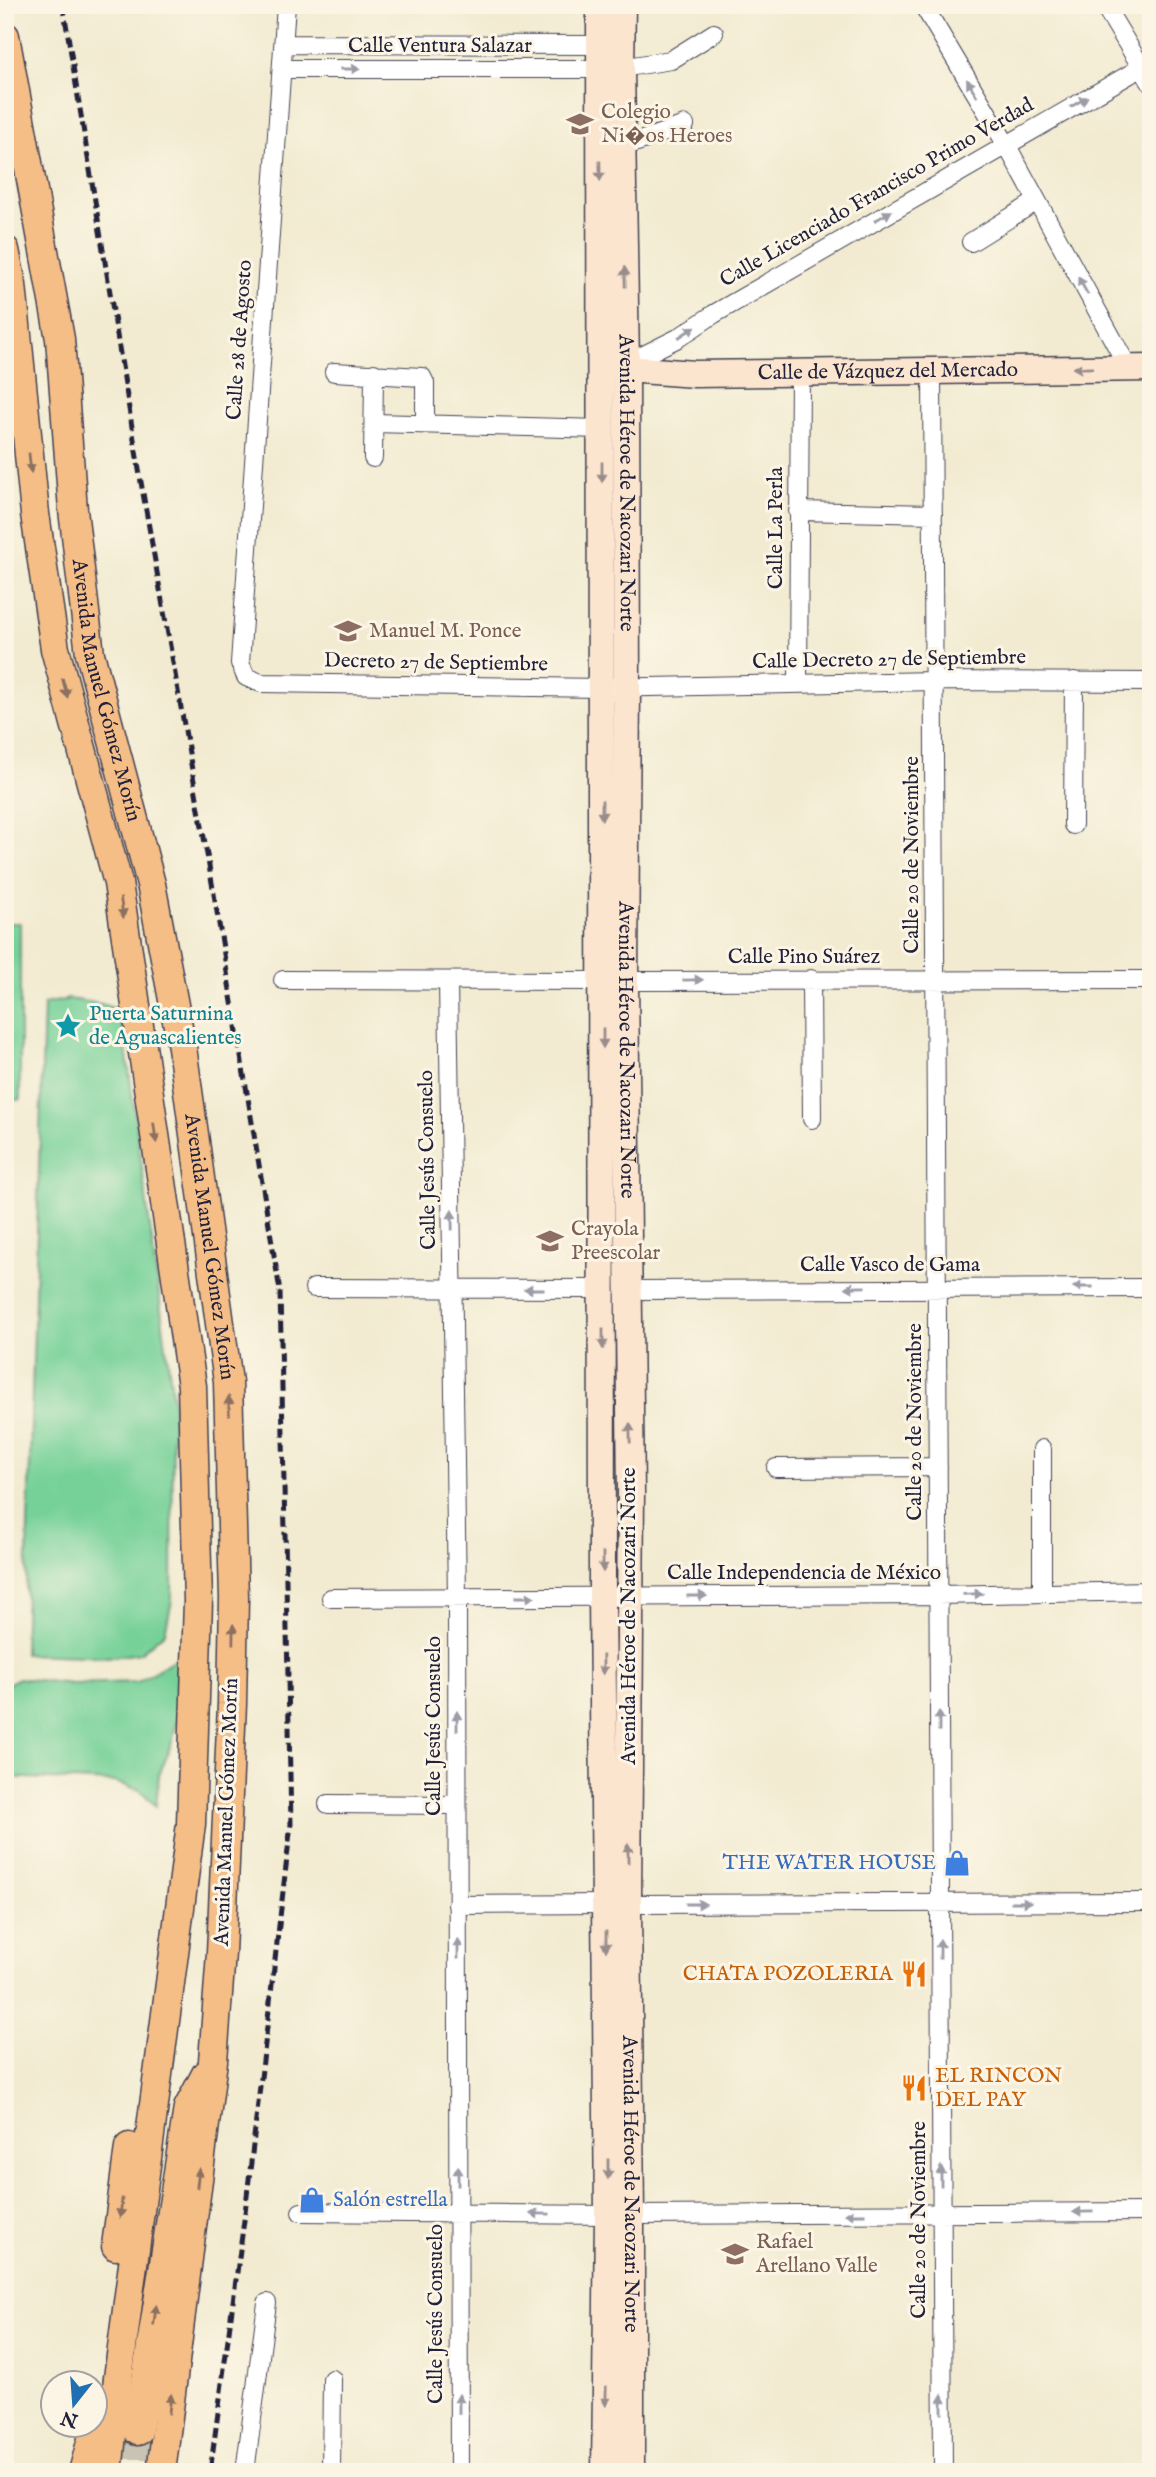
<svg xmlns="http://www.w3.org/2000/svg" width="1156" height="2477" font-family="'IM FELL English',serif">
  <style>
    .green { fill: #76d198; stroke: #4c7a6a; stroke-width: 2 }
    .lines { fill: none; stroke-linecap: round; stroke-linejoin: round }
    .primary-tunnel { stroke: #c8c3b3; stroke-width: 28; stroke-dasharray: 28 14; stroke-linecap: butt }
    .street-casing { stroke: #414052; stroke-width: 20 }
    .secondary-casing { stroke: #414052; stroke-width: 29 }
    .primary-casing { stroke: #414052; stroke-width: 31 }
    .street { stroke: #fff; stroke-width: 18 }
    .secondary { stroke: #fbe5cf; stroke-width: 26 }
    .primary { stroke: #f6be87; stroke-width: 28 }
    .rail { stroke: #22223b; stroke-width: 5; stroke-dasharray: 10 5; stroke-linecap: butt }
    .oneway { fill: #9c9ca7 }
    .oneway2 { fill: #998d8c }
    .oneway3 { fill: #8c7061 }
    .labels { text-anchor: middle; dominant-baseline: central; stroke-width: 6; stroke-linejoin: round; paint-order: stroke }
    .street-label { font-size: 21px; fill: #22223b; stroke: #fcf5e5 }
    .education-label { font-size: 21px; fill: #785e54; stroke: #fcf5e5; text-anchor: start }
    .culture-label { font-size: 21px; fill: #0d838f; stroke: #fcf5e5; text-anchor: start }
    .shop-label { font-size: 21px; fill: #366cbe; stroke: #fcf5e5; text-anchor: end }
    .food-label { font-size: 21px; fill: #c56008; stroke: #fcf5e5; text-anchor: end }
  </style>
  <rect width="100%" height="100%" fill="#fcf5e5"/>
  <filter id="ink" filterUnits="userSpaceOnUse"><feTurbulence type="fractalNoise" baseFrequency=".0143" numOctaves="2"/><feDisplacementMap in="SourceGraphic" scale="14" xChannelSelector="R" yChannelSelector="G"/><feConvolveMatrix kernelMatrix="1 2 1 2 8 2 1 2 1" color-interpolation-filters="sRGB"/></filter>
  <filter id="wash" filterUnits="userSpaceOnUse"><feTurbulence type="fractalNoise" baseFrequency=".00686" numOctaves="4" result="noise"/><feDisplacementMap in="SourceGraphic" scale="28" xChannelSelector="R" yChannelSelector="G"/><feGaussianBlur stdDeviation="1.57" result="paint"/><feColorMatrix in="noise" values="0 0 0 0 0 0 0 0 0 0 0 0 0 0 0 0 0 1.4 0 .05"/><feComposite in="paint" operator="in"/></filter>
  <g filter="url(#wash)">
    <rect width="100%" height="100%" fill="#f2ebd1"/>
    <!-- green -->
    <path class="green" d="M5,923H20V1100H5Z
      M69,999L102,1004L121,1011L173,1399L172,1601L165,1632L140,1653L113,1657L24,1654L44,1004Z
      M177,1658L178,1716L172,1742L159,1775L156,1806L140,1790L114,1782L5,1777V1686L18,1678L72,1684L137,1682Z"/>
  </g>
  <g filter="url(#ink)">
    <g class="lines">
      <!-- primary-tunnel -->
      <path class="primary-tunnel" d="M138,2431V2472"/>
      <!-- street casing -->
      <g class="street-casing">
        <path id="street" d="M286,5L240,663L246,677L261,683L601,688L934,681L1151,682
          M923,5L1006,144L1128,367
          M1104,5L1151,83
          M284,44L600,45
          M621,68L671,60L714,33
          M282,69H598
          M623,147L685,125
          M971,242L1037,201
          M626,364L678,338L714,314L1151,62
          M932,371L943,2472
          M334,372L422,377L425,383V424
          M374,423L602,429
          M373,458L374,373
          M798,511L933,514
          M798,684L800,373
          M1073,825L1074,681
          M811,979L812,1119
          M283,980L603,981
          M448,981L457,1598L459,2472
          M625,981L1151,980
          M314,1288L603,1289
          M629,1290L1151,1288
          M1042,1449V1592
          M776,1468L938,1467
          M331,1598L938,1595L1151,1591
          M328,1804L457,1805
          M628,1904L1151,1902
          M457,1905L606,1904
          M301,2212L608,2215
          M631,2215L1151,2212
          M245,2472L267,2303
          M331,2472L332,2379"/>
      </g>
      <!-- secondary casing -->
      <g class="secondary-casing">
        <g id="secondary">
          <path d="M600,5L602,1597L608,2215L605,2472"/>
          <path id="s1" d="M622,5L621,68L626,364L627,686L625,981L631,1492L628,1904L631,2215V2472"/>
          <path id="s2" d="M626,369L695,374L1151,368"/>
        </g>
      </g>
      <!-- primary casing -->
      <g class="primary-casing">
        <g id="primary">
          <path id="s3" d="M5,36L60,339L73,510L90,654L151,884L182,1047L228,1382L234,1598L232,1704L221,1953L213,2061L161,2472"/>
          <path d="M5,250L12,285L35,514L55,649L118,883L192,1386L198,1601L191,1824L118,2378L108,2472"/>
          <path d="M116,2246L129,2147"/>
          <path d="M138,2431L188,2108L206,2074"/>
          <path d="M83,2472L95,2428L98,2401"/>
        </g>
      </g>
      <!-- street -->
      <use href="#street" class="street"/>
      <!-- secondary -->
      <use href="#secondary" class="secondary"/>
      <!-- primary -->
      <use href="#primary" class="primary"/>
      <!-- rail -->
      <path class="rail" d="M63,5L141,482L214,894L280,1291L291,1824L245,2213L210,2472"/>
    </g>
    <!-- one-way arrows -->
    <defs><path id="oneway-solid" d="M-6-.8H1V-3.2L6.5 0L1 3.2V.8H-6Z" transform="scale(1.75)"/></defs>
    <g class="oneway">
      <use href="#oneway-solid" transform="translate(350 69)"/>
      <use href="#oneway-solid" transform="translate(972 88) rotate(-121)"/>
      <use href="#oneway-solid" transform="translate(1079 102) rotate(-30)"/>
      <use href="#oneway-solid" transform="translate(883 216) rotate(-30)"/>
      <use href="#oneway-solid" transform="translate(1083 286) rotate(-119)"/>
      <use href="#oneway-solid" transform="translate(687 332) rotate(-33)"/>
      <use href="#oneway-solid" transform="translate(693 980) rotate(-1)"/>
      <use href="#oneway-solid" transform="translate(452 1220) rotate(-91)"/>
      <use href="#oneway-solid" transform="translate(855 1287) rotate(179)"/>
      <use href="#oneway-solid" transform="translate(1083 1287) rotate(-180)"/>
      <use href="#oneway-solid" transform="translate(534 1289) rotate(-180)"/>
      <use href="#oneway-solid" transform="translate(973 1594) rotate(-2)"/>
      <use href="#oneway-solid" transform="translate(697 1596)"/>
      <use href="#oneway-solid" transform="translate(525 1597)"/>
      <use href="#oneway-solid" transform="translate(457 1721) rotate(-90)"/>
      <use href="#oneway-solid" transform="translate(939 1721) rotate(-90)"/>
      <use href="#oneway-solid" transform="translate(1021 1902)"/>
      <use href="#oneway-solid" transform="translate(696 1904)"/>
      <use href="#oneway-solid" transform="translate(458 1949) rotate(-90)"/>
      <use href="#oneway-solid" transform="translate(940 1949) rotate(-90)"/>
      <use href="#oneway-solid" transform="translate(458 2176) rotate(-90)"/>
      <use href="#oneway-solid" transform="translate(941 2176) rotate(-90)"/>
      <use href="#oneway-solid" transform="translate(1083 2212) rotate(179)"/>
      <use href="#oneway-solid" transform="translate(540 2214) rotate(-179)"/>
      <use href="#oneway-solid" transform="translate(855 2214) rotate(180)"/>
      <use href="#oneway-solid" transform="translate(459 2404) rotate(-90)"/>
      <use href="#oneway-solid" transform="translate(942 2404) rotate(-90)"/>
    </g>
    <g class="oneway2">
      <use href="#oneway-solid" transform="translate(600 171) rotate(89)"/>
      <use href="#oneway-solid" transform="translate(625 277) rotate(-91)"/>
      <use href="#oneway-solid" transform="translate(1083 368) rotate(179)"/>
      <use href="#oneway-solid" transform="translate(602 472) rotate(90)"/>
      <use href="#oneway-solid" transform="translate(602 810) rotate(90)"/>
      <use href="#oneway-solid" transform="translate(603 1038) rotate(90)"/>
      <use href="#oneway-solid" transform="translate(603 1339) rotate(90)"/>
      <use href="#oneway-solid" transform="translate(630 1433) rotate(-91)"/>
      <use href="#oneway-solid" transform="translate(603 1562) rotate(90)"/>
      <use href="#oneway-solid" transform="translate(603 1665) rotate(89)"/>
      <use href="#oneway-solid" transform="translate(628 1853) rotate(-90)"/>
      <use href="#oneway-solid" transform="translate(606 1941) rotate(90)"/>
      <use href="#oneway-solid" transform="translate(608 2169) rotate(90)"/>
      <use href="#oneway-solid" transform="translate(606 2396) rotate(91)"/>
    </g>
    <g class="oneway3">
      <use href="#oneway-solid" transform="translate(30 463) rotate(84)"/>
      <use href="#oneway-solid" transform="translate(65 688) rotate(75)"/>
      <use href="#oneway-solid" transform="translate(122 908) rotate(81)"/>
      <use href="#oneway-solid" transform="translate(155 1133) rotate(82)"/>
      <use href="#oneway-solid" transform="translate(229 1406) rotate(-92)"/>
      <use href="#oneway-solid" transform="translate(233 1634) rotate(-89)"/>
      <use href="#oneway-solid" transform="translate(198 2178) rotate(-83)"/>
      <use href="#oneway-solid" transform="translate(121 2208) rotate(97)"/>
      <use href="#oneway-solid" transform="translate(155 2315) rotate(-82)"/>
      <use href="#oneway-solid" transform="translate(170 2404) rotate(-83)"/>
    </g>
  </g>
  <!-- icons -->
  <defs>
    <g id="school-bare" transform="scale(2.1)"><path d="M0-5L7-2L0 1L-7-2ZM-4 1L0 2.5L4 1V4Q0 6-4 4Z" fill="#8d6e63" stroke="#fcf5e5" stroke-width="2.5" paint-order="stroke"/></g>
    <g id="sight-bare" transform="scale(2.1)"><path d="M0-6L1.8-2.2L6-1.7L2.9 1.2L3.7 5.4L0 3.3L-3.7 5.4L-2.9 1.2L-6-1.7L-1.8-2.2Z" fill="#0f9aa8" stroke="#fcf5e5" stroke-width="2.5" paint-order="stroke"/></g>
    <g id="shop-bare" transform="scale(2.1)"><path d="M-5-2.5h2.3a2.7 3.5 0 0 1 5.4 0H5L5.5 6h-11ZM-1.5-2.5h3a1.5 2.3 0 0 0-3 0Z" fill="#3f7fe0" stroke="#fcf5e5" stroke-width="2.5" paint-order="stroke"/></g>
    <g id="restaurant-bare" transform="scale(2.1)"><path d="M-5-6h1v4h1v-4h1v4h1v-4h1v5L-1.5 .5V6h-2V.5L-5-1ZM5-6V6H3V1.5H1.5Q1.5-4 5-6Z" fill="#e8710a" stroke="#fcf5e5" stroke-width="2.5" paint-order="stroke"/></g>
  </defs>
  <g fill-rule="evenodd">
    <use href="#school-bare" x="580" y="124"/>
    <use href="#school-bare" x="348" y="631"/>
    <use href="#sight-bare" x="68" y="1026"/>
    <use href="#school-bare" x="550" y="1241"/>
    <use href="#shop-bare" x="957" y="1863"/>
    <use href="#restaurant-bare" x="914" y="1974"/>
    <use href="#restaurant-bare" x="914" y="2088"/>
    <use href="#shop-bare" x="312" y="2200"/>
    <use href="#school-bare" x="735" y="2254"/>
  </g>
  <g class="labels">
    <!-- street labels -->
    <g class="street-label">
      <text x="440" y="46">Calle Ventura Salazar</text>
      <text transform="translate(877 193) rotate(-30)">Calle Licenciado Francisco Primo Verdad</text>
      <text transform="translate(240 340) rotate(-86)">Calle 28 de Agosto</text>
      <text stroke="none"><textPath href="#s2" startOffset="262">Calle de Vázquez del Mercado</textPath></text>
      <text stroke="none"><textPath href="#s1" startOffset="478">Avenida Héroe de Nacozari Norte</textPath></text>
      <text transform="translate(776 528) rotate(-90)">Calle La Perla</text>
      <text transform="translate(889 660) rotate(-1)">Calle Decreto 27 de Septiembre</text>
      <text transform="translate(436 663) rotate(1)">Decreto 27 de Septiembre</text>
      <text stroke="none"><textPath href="#s3" startOffset="663">Avenida Manuel Gómez Morín</textPath></text>
      <text transform="translate(912 855) rotate(-90)">Calle 20 de Noviembre</text>
      <text x="804" y="957">Calle Pino Suárez</text>
      <text stroke="none"><textPath href="#s1" startOffset="1045">Avenida Héroe de Nacozari Norte</textPath></text>
      <text transform="translate(428 1160) rotate(-91)">Calle Jesús Consuelo</text>
      <text stroke="none"><textPath href="#s3" startOffset="1230">Avenida Manuel Gómez Morín</textPath></text>
      <text x="890" y="1265">Calle Vasco de Gama</text>
      <text transform="translate(915 1422) rotate(-90)">Calle 20 de Noviembre</text>
      <text x="804" y="1573">Calle Independencia de México</text>
      <text transform="translate(629 1616) rotate(-90)">Avenida Héroe de Nacozari Norte</text>
      <text transform="translate(434 1726) rotate(-90)">Calle Jesús Consuelo</text>
      <text transform="translate(227 1812) rotate(-88)">Avenida Manuel Gómez Morín</text>
      <text stroke="none"><textPath href="#s1" startOffset="2179">Avenida Héroe de Nacozari Norte</textPath></text>
      <text transform="translate(919 2220) rotate(-90)">Calle 20 de Noviembre</text>
      <text transform="translate(436 2314) rotate(-90)">Calle Jesús Consuelo</text>
    </g>
    <!-- education labels -->
    <g class="education-label">
      <text x="601" y="112">Colegio<tspan x="601" dy="24">Ni�os Heroes</tspan></text>
      <text x="369" y="631">Manuel M. Ponce</text>
      <text x="571" y="1229">Crayola<tspan x="571" dy="24">Preescolar</tspan></text>
      <text x="756" y="2242">Rafael<tspan x="756" dy="24">Arellano Valle</tspan></text>
    </g>
    <!-- culture labels -->
    <g class="culture-label">
      <text x="89" y="1014">Puerta Saturnina<tspan x="89" dy="24">de Aguascalientes</tspan></text>
    </g>
    <!-- shop labels -->
    <g class="shop-label">
      <text x="936" y="1863">THE WATER HOUSE</text>
      <text x="333" y="2200" text-anchor="start">Salón estrella</text>
    </g>
    <!-- food labels -->
    <g class="food-label">
      <text x="893" y="1974">CHATA POZOLERIA</text>
      <text x="935" y="2076" text-anchor="start">EL RINCON<tspan x="935" dy="24">DEL PAY</tspan></text>
    </g>
  </g>
  <!-- margin -->
  <rect width="1156" height="2477" fill="none" stroke="#fcf5e5" stroke-width="28"/>
  <!-- north arrow -->
  <g transform="translate(74 2404) rotate(197)"><circle r="33" fill="#fcf5e5" stroke="#a5a1a1" stroke-width="2"/>
  <path d="M0-5L12 26L0 18L-12 26Z" fill="#1f6fb2"/>
  <text y="-10" font-size="19" font-weight="bold" text-anchor="middle" fill="#22223b">N</text>
  </g>
</svg>
